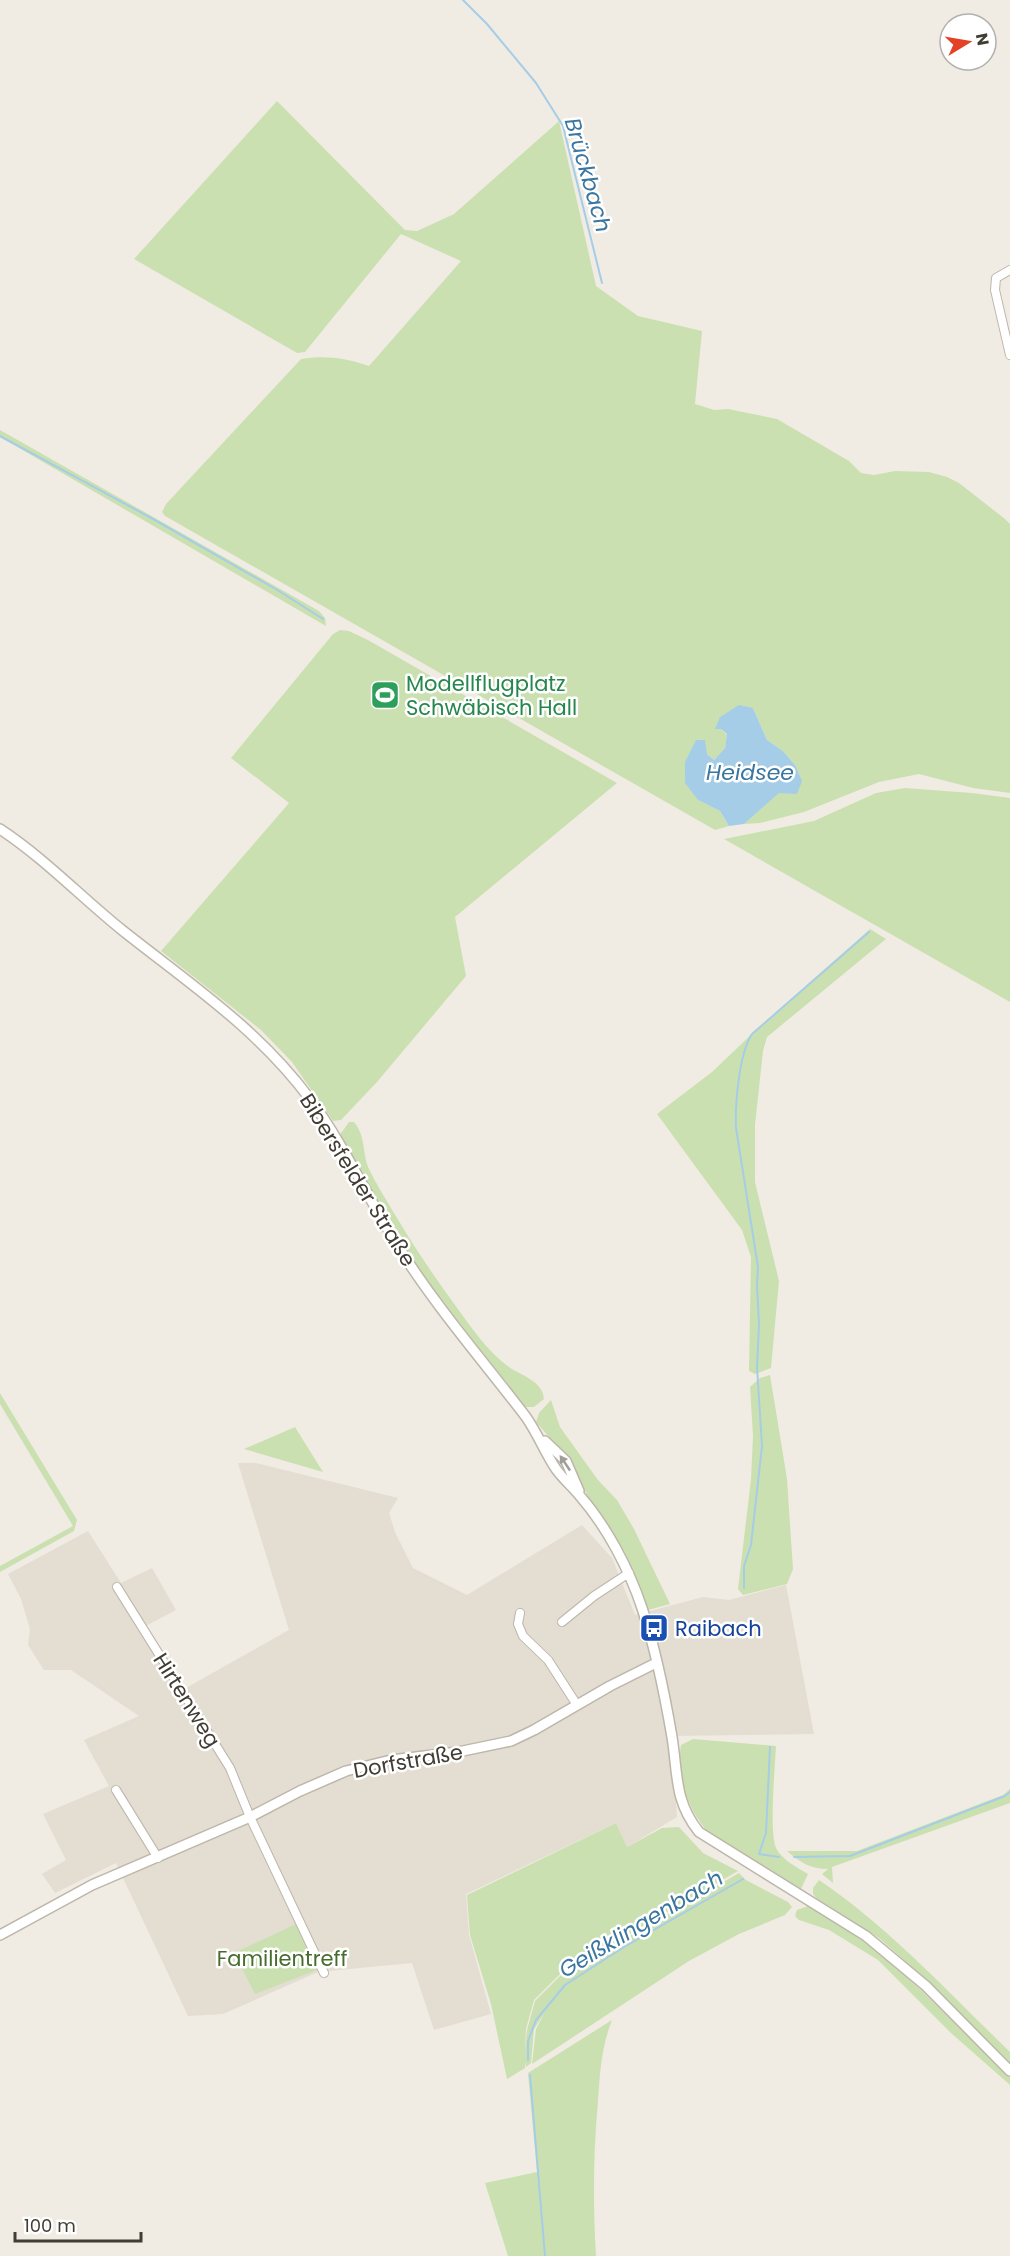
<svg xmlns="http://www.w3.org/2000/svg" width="1010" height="2256" font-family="Poppins,sans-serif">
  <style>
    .residential { fill: #e3ddd2 }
    .green { fill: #cbe0b0 }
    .water { fill: #a5cde7 }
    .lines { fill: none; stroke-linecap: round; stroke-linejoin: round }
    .stream { stroke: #a5cde7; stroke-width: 2 }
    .minor-casing { stroke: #bdb6aa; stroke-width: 10 }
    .tertiary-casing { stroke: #bdb6aa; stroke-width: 12 }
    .minor { stroke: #fff; stroke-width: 8 }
    .tertiary { stroke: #fff; stroke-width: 9 }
    .oneway { fill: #a09e9a }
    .labels { text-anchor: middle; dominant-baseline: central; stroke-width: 5; stroke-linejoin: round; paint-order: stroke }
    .leisure-label { font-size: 21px; fill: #27864d; stroke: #fff; text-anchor: start }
    .street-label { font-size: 21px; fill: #413c34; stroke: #fff }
    .transit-label { font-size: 21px; fill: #164399; stroke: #fff; text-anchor: start }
    .park-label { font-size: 21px; fill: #466c2e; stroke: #fff }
    .water-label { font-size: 22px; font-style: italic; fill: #3a76a0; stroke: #fff }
  </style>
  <rect width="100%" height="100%" fill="#f0ece3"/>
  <!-- residential -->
  <path class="residential" d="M238,1463H256L398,1498L389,1513L395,1532L413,1568L467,1595L582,1525L612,1558L635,1615L703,1597L729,1600L786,1585L814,1734L672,1736L677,1817L627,1847L616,1823L466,1894L469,1935L491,2014L434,2030L412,1963L318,1972L223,2014L188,2016L116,1863L55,1893L42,1874L66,1860L43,1814L109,1786L84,1740L139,1716L71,1670H44L28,1645L30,1629L21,1599L8,1574L88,1531L121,1583L152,1568L176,1610L140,1629L186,1688L289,1630Z"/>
  <!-- green -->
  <path class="green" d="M277,101L405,230L417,231L454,214L559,121L596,286L638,316L702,331L695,404L714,410L728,409L777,419L849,461L861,473L874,475L895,471L929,472L947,477L959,483L1005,519L1010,524V793L973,788L919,774L879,782L804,812L760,823L744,824L779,792L795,765L783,751L767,740L753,708L715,729H721L727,735L725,748L714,760L707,754L698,800L720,811L729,826L715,830L165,516L162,512L166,504L301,359C325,355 346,358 369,366L461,261L401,234L305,352L297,353L134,259Z
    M0,430L319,611L325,618L326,626L0,437Z
    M340,630L349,631L368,640L617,783L455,917L466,976L377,1082L341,1120L333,1121L292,1062L261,1030L161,951L289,803L231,758L333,634Z
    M905,788L972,793L1010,798V1002L724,839L814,821L876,793Z
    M870,929L886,939L767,1037L763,1051L755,1125V1182L779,1281L771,1368L755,1374L749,1371L751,1257L742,1230L657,1114L712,1072L756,1030Z
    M349,1122H354C366,1136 362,1153 369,1169C376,1184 386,1199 394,1213C413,1245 433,1275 455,1305C471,1327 487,1351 509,1367C522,1376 543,1381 544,1399L534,1407H525L429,1285L339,1136Z
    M770,1375L787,1479L793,1569L787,1584L743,1595L738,1589L751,1479L753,1436L750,1387L760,1378Z
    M0,1393L77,1520L74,1531L0,1572V1566L73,1526L0,1404Z
    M551,1400L560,1427L598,1480L617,1500L634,1529L670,1604L648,1610L631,1568L596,1513L570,1461L536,1422L539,1413Z
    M295,1427L323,1472L244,1449Z
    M693,1739L776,1746C775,1768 769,1831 776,1848C781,1859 798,1868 808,1874L801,1889L707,1832L694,1813L685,1794L679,1758L681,1745Z
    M1010,1789V1803L832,1867L833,1883L822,1874L828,1869C810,1869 800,1862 787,1851H857L1003,1795Z
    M616,1823L627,1847L662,1828L679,1827L703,1853L738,1871L560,1974L534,2000L526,2029L525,2053L527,2030L535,2001L560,1976L739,1873L746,1880L788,1902L792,1907L785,1915L739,1934L689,1961L532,2064L536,2029L544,2014L534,2029L531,2063L526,2067L525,2062V2068L507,2079L491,2004L470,1935L467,1895Z
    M819,1880C890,1928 949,1993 1010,2052V2063L903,1959L879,1938L817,1899L813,1894V1888Z
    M808,1906C820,1911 832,1920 843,1927C907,1968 954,2026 1010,2075V2085L951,2033L878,1960L829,1930L799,1920L795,1916L797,1910Z
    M296,1924L317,1970L255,1994L234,1953Z
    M612,2020C601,2049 600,2072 598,2102C593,2154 593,2205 596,2256H508L485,2183L537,2172L528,2073Z"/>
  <!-- water -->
  <path class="water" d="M739,705L753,708L767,740L783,751L795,765L802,781L797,794L779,793L744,824L729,826L720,811L698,800L685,783V762L696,740H705L707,754L714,760L725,748L727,734L721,729H715L720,717Z"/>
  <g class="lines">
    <!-- stream -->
    <path class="stream" d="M463,0L487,24L536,83L563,126L602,283
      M0,436L153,519L279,591L323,619
      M744,1588V1566L751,1545L762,1446L757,1367L759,1324L757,1285L758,1267L736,1128C735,1105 739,1053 752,1034L869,932
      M770,1747L766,1833L759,1854L779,1857
      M794,1857L850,1856L1005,1796L1010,1792
      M528,2060V2041L536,2020L565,1985L624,1947L743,1879
      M530,2075L545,2256"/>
    <!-- minor casing -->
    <g class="minor-casing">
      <path id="minor" d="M1010,270L996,278L995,290L1010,355
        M117,1587L230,1768L250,1817L324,1973
        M520,1613L518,1624L523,1636L548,1660L577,1705
        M562,1622L594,1596L629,1573
        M116,1790L158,1858"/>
    </g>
    <!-- tertiary casing -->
    <g class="tertiary-casing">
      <path id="tertiary" d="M0,829C44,858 81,897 122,930C190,984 257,1028 310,1099C345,1146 369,1201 401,1251C438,1309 484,1362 526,1417C538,1434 545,1453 556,1469C563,1479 573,1487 580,1496C607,1527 629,1569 642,1608C655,1647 665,1696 672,1737C678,1774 674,1801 699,1832L866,1936L926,1986L1010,2071
        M545,1441L566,1461L579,1491
        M0,1935L92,1885L250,1817L300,1791L346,1771L391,1760L458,1752L511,1741L534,1730L610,1686L656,1663"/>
    </g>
    <!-- minor -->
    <use href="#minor" class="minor"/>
    <!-- tertiary -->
    <use href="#tertiary" class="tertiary"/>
  </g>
  <!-- one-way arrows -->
  <defs><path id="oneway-solid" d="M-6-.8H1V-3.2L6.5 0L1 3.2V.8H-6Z" transform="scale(1.5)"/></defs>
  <use class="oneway" href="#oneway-solid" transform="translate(565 1463) rotate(-124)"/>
  <!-- icons -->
  <defs>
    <g id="stadium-square" transform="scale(1.5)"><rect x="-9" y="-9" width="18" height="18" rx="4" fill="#2e9e5b" stroke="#fff"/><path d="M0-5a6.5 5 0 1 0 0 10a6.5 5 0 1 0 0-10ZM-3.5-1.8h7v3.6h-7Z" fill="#fff"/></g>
    <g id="bus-square" transform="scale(1.5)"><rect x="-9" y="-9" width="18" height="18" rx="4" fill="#1a4fb4" stroke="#fff"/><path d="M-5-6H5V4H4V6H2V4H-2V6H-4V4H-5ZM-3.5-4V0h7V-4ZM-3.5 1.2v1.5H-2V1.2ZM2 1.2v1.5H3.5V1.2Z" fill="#fff"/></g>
  </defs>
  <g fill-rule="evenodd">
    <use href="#stadium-square" x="385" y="695"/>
    <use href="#bus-square" x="654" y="1628"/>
  </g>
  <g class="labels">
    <!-- leisure labels -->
    <g class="leisure-label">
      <text x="406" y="683">Modellflugplatz<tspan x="406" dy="24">Schwäbisch Hall</tspan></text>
    </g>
    <!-- street labels -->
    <g class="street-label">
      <text transform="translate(358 1180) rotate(58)">Bibersfelder Straße</text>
      <text transform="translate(187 1700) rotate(58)">Hirtenweg</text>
      <text transform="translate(408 1761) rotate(-10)">Dorfstraße</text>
    </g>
    <!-- transit labels -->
    <g class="transit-label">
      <text x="675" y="1628">Raibach</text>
    </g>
    <!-- park labels -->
    <g class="park-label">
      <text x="282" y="1958">Familientreff</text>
    </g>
    <!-- water labels -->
    <g class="water-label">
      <text transform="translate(588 175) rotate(74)">Brückbach</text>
      <text x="750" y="772">Heidsee</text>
      <text transform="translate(641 1924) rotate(-31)">Geißklingenbach</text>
    </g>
  </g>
  <!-- north arrow -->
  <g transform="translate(968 42) rotate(79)"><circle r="28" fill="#ffffff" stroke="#b3b1ae" stroke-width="1.5"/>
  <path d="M0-4.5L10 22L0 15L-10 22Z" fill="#e34227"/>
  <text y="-9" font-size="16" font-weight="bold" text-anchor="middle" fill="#413c34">N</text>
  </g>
  <!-- scale -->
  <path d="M15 2232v9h126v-9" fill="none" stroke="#413c34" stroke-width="3"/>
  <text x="24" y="2232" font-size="18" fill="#413c34" stroke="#ffffff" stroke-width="4.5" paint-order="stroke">100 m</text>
</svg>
